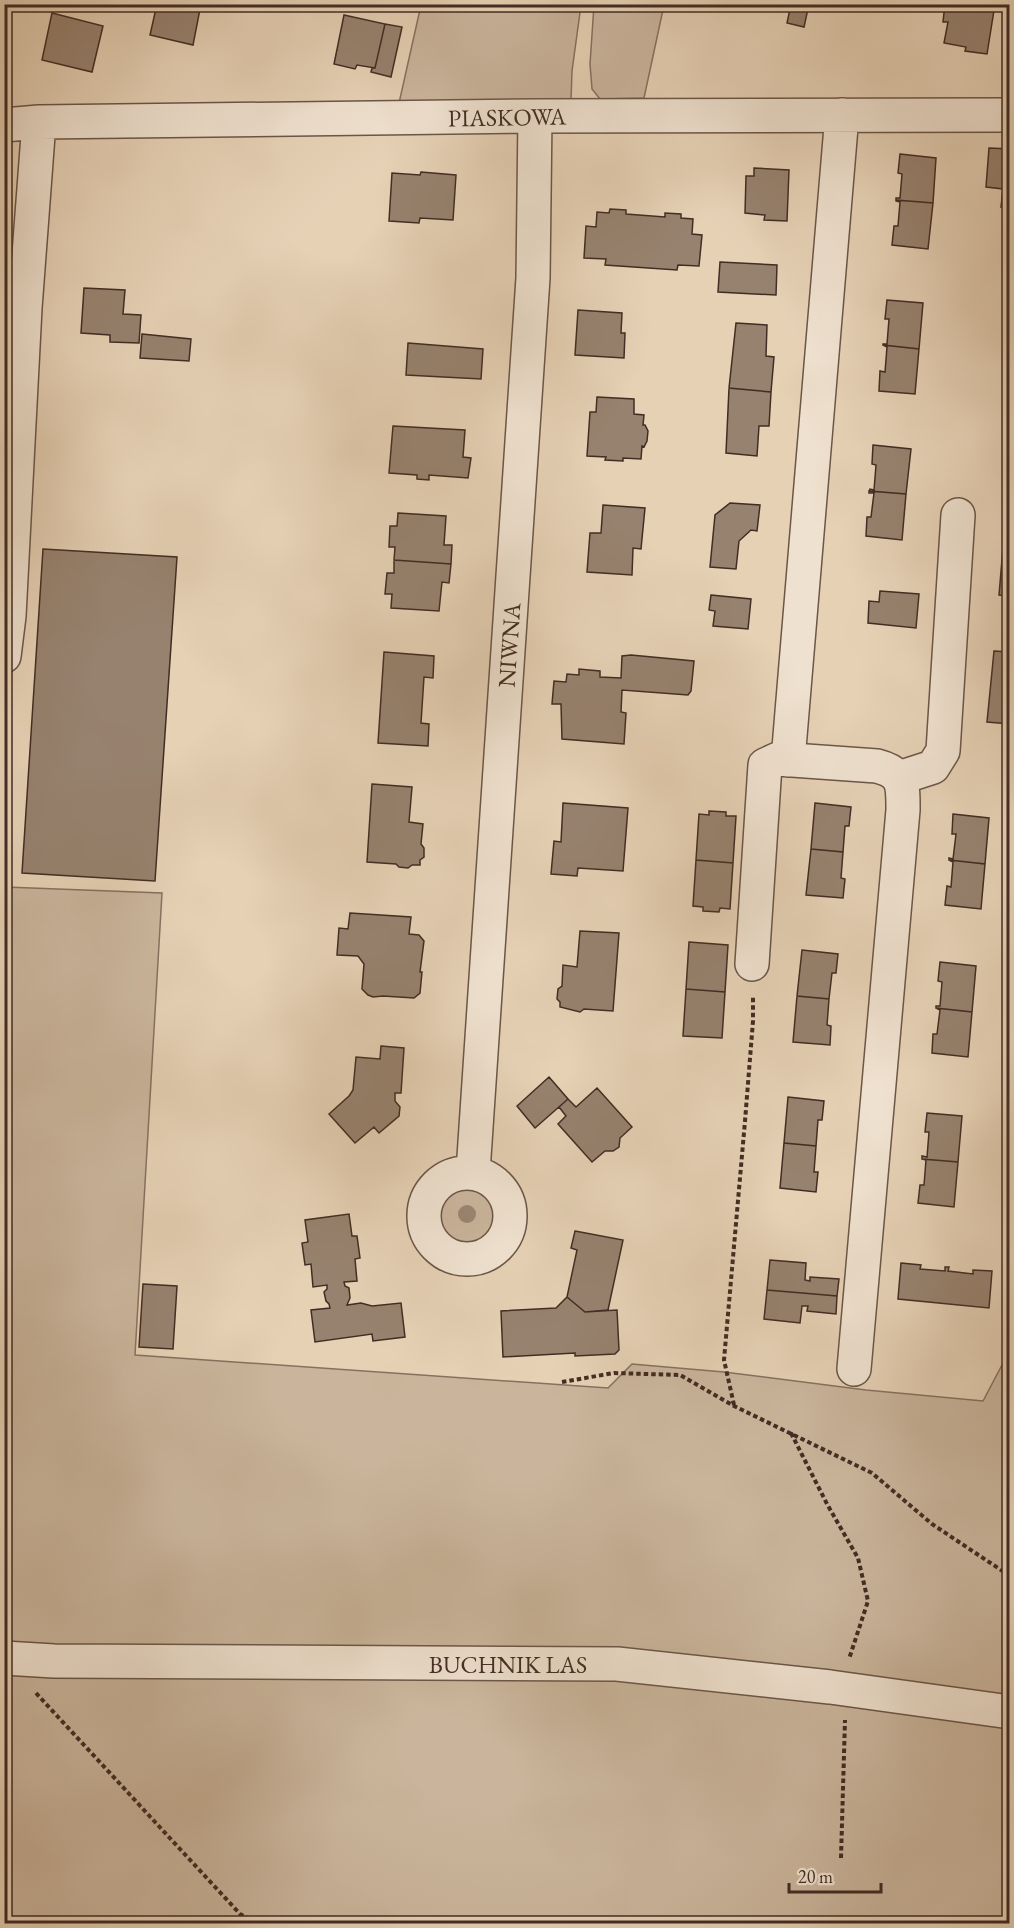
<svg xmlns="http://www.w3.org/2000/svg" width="1014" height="1928" font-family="'EB Garamond',serif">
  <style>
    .green { fill: #cab59c; stroke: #867160; stroke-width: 1.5 }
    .building { fill: #97826f; stroke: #422d24; stroke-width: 1.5 }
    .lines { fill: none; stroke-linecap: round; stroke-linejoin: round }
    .minor-casing { stroke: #6b5648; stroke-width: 36 }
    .path { stroke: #422d24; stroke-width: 4; stroke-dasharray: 4.5 3; stroke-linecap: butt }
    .minor { stroke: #efe1cf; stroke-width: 33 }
    .tree { fill: #9b8672 }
    .labels { text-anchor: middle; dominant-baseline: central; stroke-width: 4.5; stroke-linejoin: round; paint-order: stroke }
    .street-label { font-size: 24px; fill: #422d24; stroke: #efe1cf }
  </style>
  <rect width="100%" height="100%" fill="#e6d1b5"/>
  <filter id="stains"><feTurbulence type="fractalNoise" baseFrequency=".00333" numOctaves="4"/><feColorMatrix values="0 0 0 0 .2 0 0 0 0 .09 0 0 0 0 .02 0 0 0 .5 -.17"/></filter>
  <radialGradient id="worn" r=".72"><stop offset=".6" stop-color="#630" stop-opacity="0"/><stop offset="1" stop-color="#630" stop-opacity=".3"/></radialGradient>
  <!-- green -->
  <path class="green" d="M421,5H581L572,71L571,100L399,103Z
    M594,5H664L644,98L600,99L592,89L590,64Z
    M5,887L162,893L135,1355L608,1388L632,1364L724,1372L866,1390L983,1401L1003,1363L1009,1298V1923L5,1924Z
    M439 1217a28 28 0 1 1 56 0a28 28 0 1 1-56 0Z"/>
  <!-- building -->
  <path class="building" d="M157,4H201L193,45L150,35Z
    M775,4H809L804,27L787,23L790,9Z
    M945,4H995L987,54L965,51L966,47L944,43L948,22H943Z
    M52,13L103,26L92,72L42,60Z
    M344,15L385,24L375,68L357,65L355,69L334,64Z
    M385,24L402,27L391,77L371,72L372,68H375Z
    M989,148L1010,149V208L1001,207L1003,189L986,187Z
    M900,154L936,158L933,203L896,200V198H900L902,174L898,173Z
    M754,168L789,170L787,221L764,220L765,215L745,213L746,176H754Z
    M421,172L456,175L453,220L420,218L419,223L389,221L392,173L420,175Z
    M896,200L933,203L928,249L892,245L894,226H898L900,202L896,201Z
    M610,209L626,210V214L665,217V213L681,214V218L693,219L692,234L702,235L699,266L678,265L677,270L605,265L606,259L584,258L586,226L596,227L597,212L609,213Z
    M720,262L777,265L776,295L718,292Z
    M84,288L125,290L123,314L141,315L139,343L110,342V335L81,333Z
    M887,300L923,303L919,349L883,345V344H887L889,319H885Z
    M578,310L622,313L621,333H625L624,358L575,355Z
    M736,323L767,325L766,356L774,357L771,392L729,388Z
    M142,334L191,339L189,361L140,358Z
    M408,343L483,349L481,379L406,375Z
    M883,345L919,349L915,394L879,391L880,371L885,372L887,347Z
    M729,388L771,392L769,426H759L757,456L726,453Z
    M597,397L634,399V414L644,415L643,425H645L648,431L647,441L644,447L642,446L641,459L623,458V461L605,460L606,457L587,456L590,412H596Z
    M393,426L465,430L463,457L471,458L468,478L429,475V480L417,479V475L389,473Z
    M873,445L911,449L906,494L869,491L870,489L874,490L876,465L872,464Z
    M869,491L906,494L902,540L866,536L867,517H871L874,493H869Z
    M730,503L760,505L757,531L751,530L739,541L736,569L710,567L715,515Z
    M603,505L645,508L641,549L633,548L632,575L587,572L590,533H601Z
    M398,513L446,516L444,545H452L451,564L394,560L395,547H389L390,526H397Z
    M1005,524H1010V596L999,595Z
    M43,549L177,557L155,881L22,873Z
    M394,560L451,564L449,583L442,582L439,611L391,608L392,594H385L387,573H394Z
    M880,591L919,594L916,628L868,623L869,601L879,602Z
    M711,595L751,599L748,629L713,626L715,611L709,610Z
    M994,651L1010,652V724L987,722Z
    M384,652L434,656L433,678L424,677L421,723L429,724L428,746L378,743Z
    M631,655L694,661L691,691L688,695L622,690L621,712L626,713L624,744L562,739L561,704H552L554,681L566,682L567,674L579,675V669L600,671V677L621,678L622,656Z
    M372,784L412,787L409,822L423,824L421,844L424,848V857L420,860V865H412L408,868L399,867L396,864L367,862Z
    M563,803L628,808L623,871L578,868L577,876L551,874L554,841L561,842Z
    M815,803L851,807L849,826H845L843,852L811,849Z
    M709,811L726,812V816H736L733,863L696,860L699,814L709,815Z
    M953,814L989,818L985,864L949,860V858L953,859L956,834H952Z
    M811,849L843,852L841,878L845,879L843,898L806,895Z
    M696,860L733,863L730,909L720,908L719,912L703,911V907L693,906Z
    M949,860L985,864L981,909L945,905L947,886L951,887L953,862Z
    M350,913L411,917L409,934L419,935L424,941L420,972H422L420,993L414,998L383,996L373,997L368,995L362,989L364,964L358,956L337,955L339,928L348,929Z
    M580,931L619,933L613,1011L584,1009L580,1012L560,1007V1002L557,999L558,989L562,986L563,965L577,967Z
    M689,942L728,945L725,992L686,989Z
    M802,950L838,954L836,973H832L829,999L797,996Z
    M940,962L976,966L972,1012L936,1008V1006H940L942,982L938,981Z
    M686,989L725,992L722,1038L683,1036Z
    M797,996L829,999L827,1025L831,1026L830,1045L793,1042Z
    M936,1008L972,1012L968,1057L932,1053L933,1034H937L940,1010Z
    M381,1046L404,1048L401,1093H395V1101L400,1107L399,1116L379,1133L374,1127L355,1143L329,1114L349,1096L353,1090L356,1057L380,1059Z
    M549,1077L568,1099L535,1128L517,1106Z
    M597,1088L632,1127L620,1138L619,1147L613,1151H605L592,1162L558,1124L566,1116L559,1107L568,1099L576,1107Z
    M788,1097L824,1101L822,1120H818L816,1146L784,1143Z
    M927,1113L962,1116L958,1162L922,1159V1156L927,1157L929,1132H925Z
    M784,1143L816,1146L814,1172H818L816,1192L780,1188Z
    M922,1159L958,1162L954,1207L918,1203L920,1185H924L926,1160Z
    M349,1214L352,1236H357L360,1258L355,1259L357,1281L344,1282L345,1286L349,1288L350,1298L347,1305L361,1303L372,1306L401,1303L405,1337L373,1341L372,1334L315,1342L311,1310L330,1308L329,1304L326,1301L324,1292L327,1289V1285L313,1287L311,1264L305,1265L302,1243L308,1242L305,1220Z
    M575,1231L623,1240L608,1310L585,1312L567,1297L577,1250L571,1248Z
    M770,1260L806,1263L805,1280L810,1281V1277L839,1279L837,1296L767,1290Z
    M901,1263L921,1265L920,1269L945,1271V1267H949L948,1271L973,1274V1270L992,1271L989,1308L898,1299Z
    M143,1284L177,1286L173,1349L139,1347Z
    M767,1290L837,1296L836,1314L807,1311L808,1306H802L800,1323L764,1319Z
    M567,1297L585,1312L617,1310L619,1350L615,1354L575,1356V1353L503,1357L501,1311L556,1308Z"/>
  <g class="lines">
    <!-- minor casing -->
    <g class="minor-casing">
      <path id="minor" d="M4,125L39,122L535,116L1010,115
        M4,656L9,616L25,308L39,122
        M788,760L842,115
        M899,778L933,767L943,751L958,515
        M752,964L765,765L778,759L877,766C904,773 903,785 903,810L854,1369
        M473,1172L533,278L535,116
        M424 1216a43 43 0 1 1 86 0a43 43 0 1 1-86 0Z
        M4,1658L54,1661L617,1664L830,1687L1010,1712"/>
    </g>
    <!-- path -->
    <path class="path" d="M562,1382L614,1373L680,1375L734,1406L872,1473L932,1524L1010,1576
      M734,1405L724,1360L745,1121L753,1021V995
      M791,1433L827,1504L858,1558L868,1601L849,1659
      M36,1693L240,1914L260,1924
      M841,1858L845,1720"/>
    <!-- minor -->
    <use href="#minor" class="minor"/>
  </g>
  <!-- trees -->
  <circle class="tree" cx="467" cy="1214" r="9"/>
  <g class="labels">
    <!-- street labels -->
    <g class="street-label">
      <text transform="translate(507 117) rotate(-1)">PIASKOWA</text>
      <text transform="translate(509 645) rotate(-86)">NIWNA</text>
      <text x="508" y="1664">BUCHNIK LAS</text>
    </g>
  </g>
  <!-- margin -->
  <rect width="1014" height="1928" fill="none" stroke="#e6d1b5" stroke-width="24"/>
  <rect x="6" y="6" width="1002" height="1916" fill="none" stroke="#422d24" stroke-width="3"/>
  <rect x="12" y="12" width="990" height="1904" fill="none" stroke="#422d24" stroke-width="1.5"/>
  <!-- scale -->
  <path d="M789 1883v9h92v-9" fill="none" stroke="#422d24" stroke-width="3"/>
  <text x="798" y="1883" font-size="18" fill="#422d24" stroke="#efe1cf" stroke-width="4.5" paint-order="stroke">20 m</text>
  <rect width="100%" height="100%" filter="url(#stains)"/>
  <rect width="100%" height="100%" fill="url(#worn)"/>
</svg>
